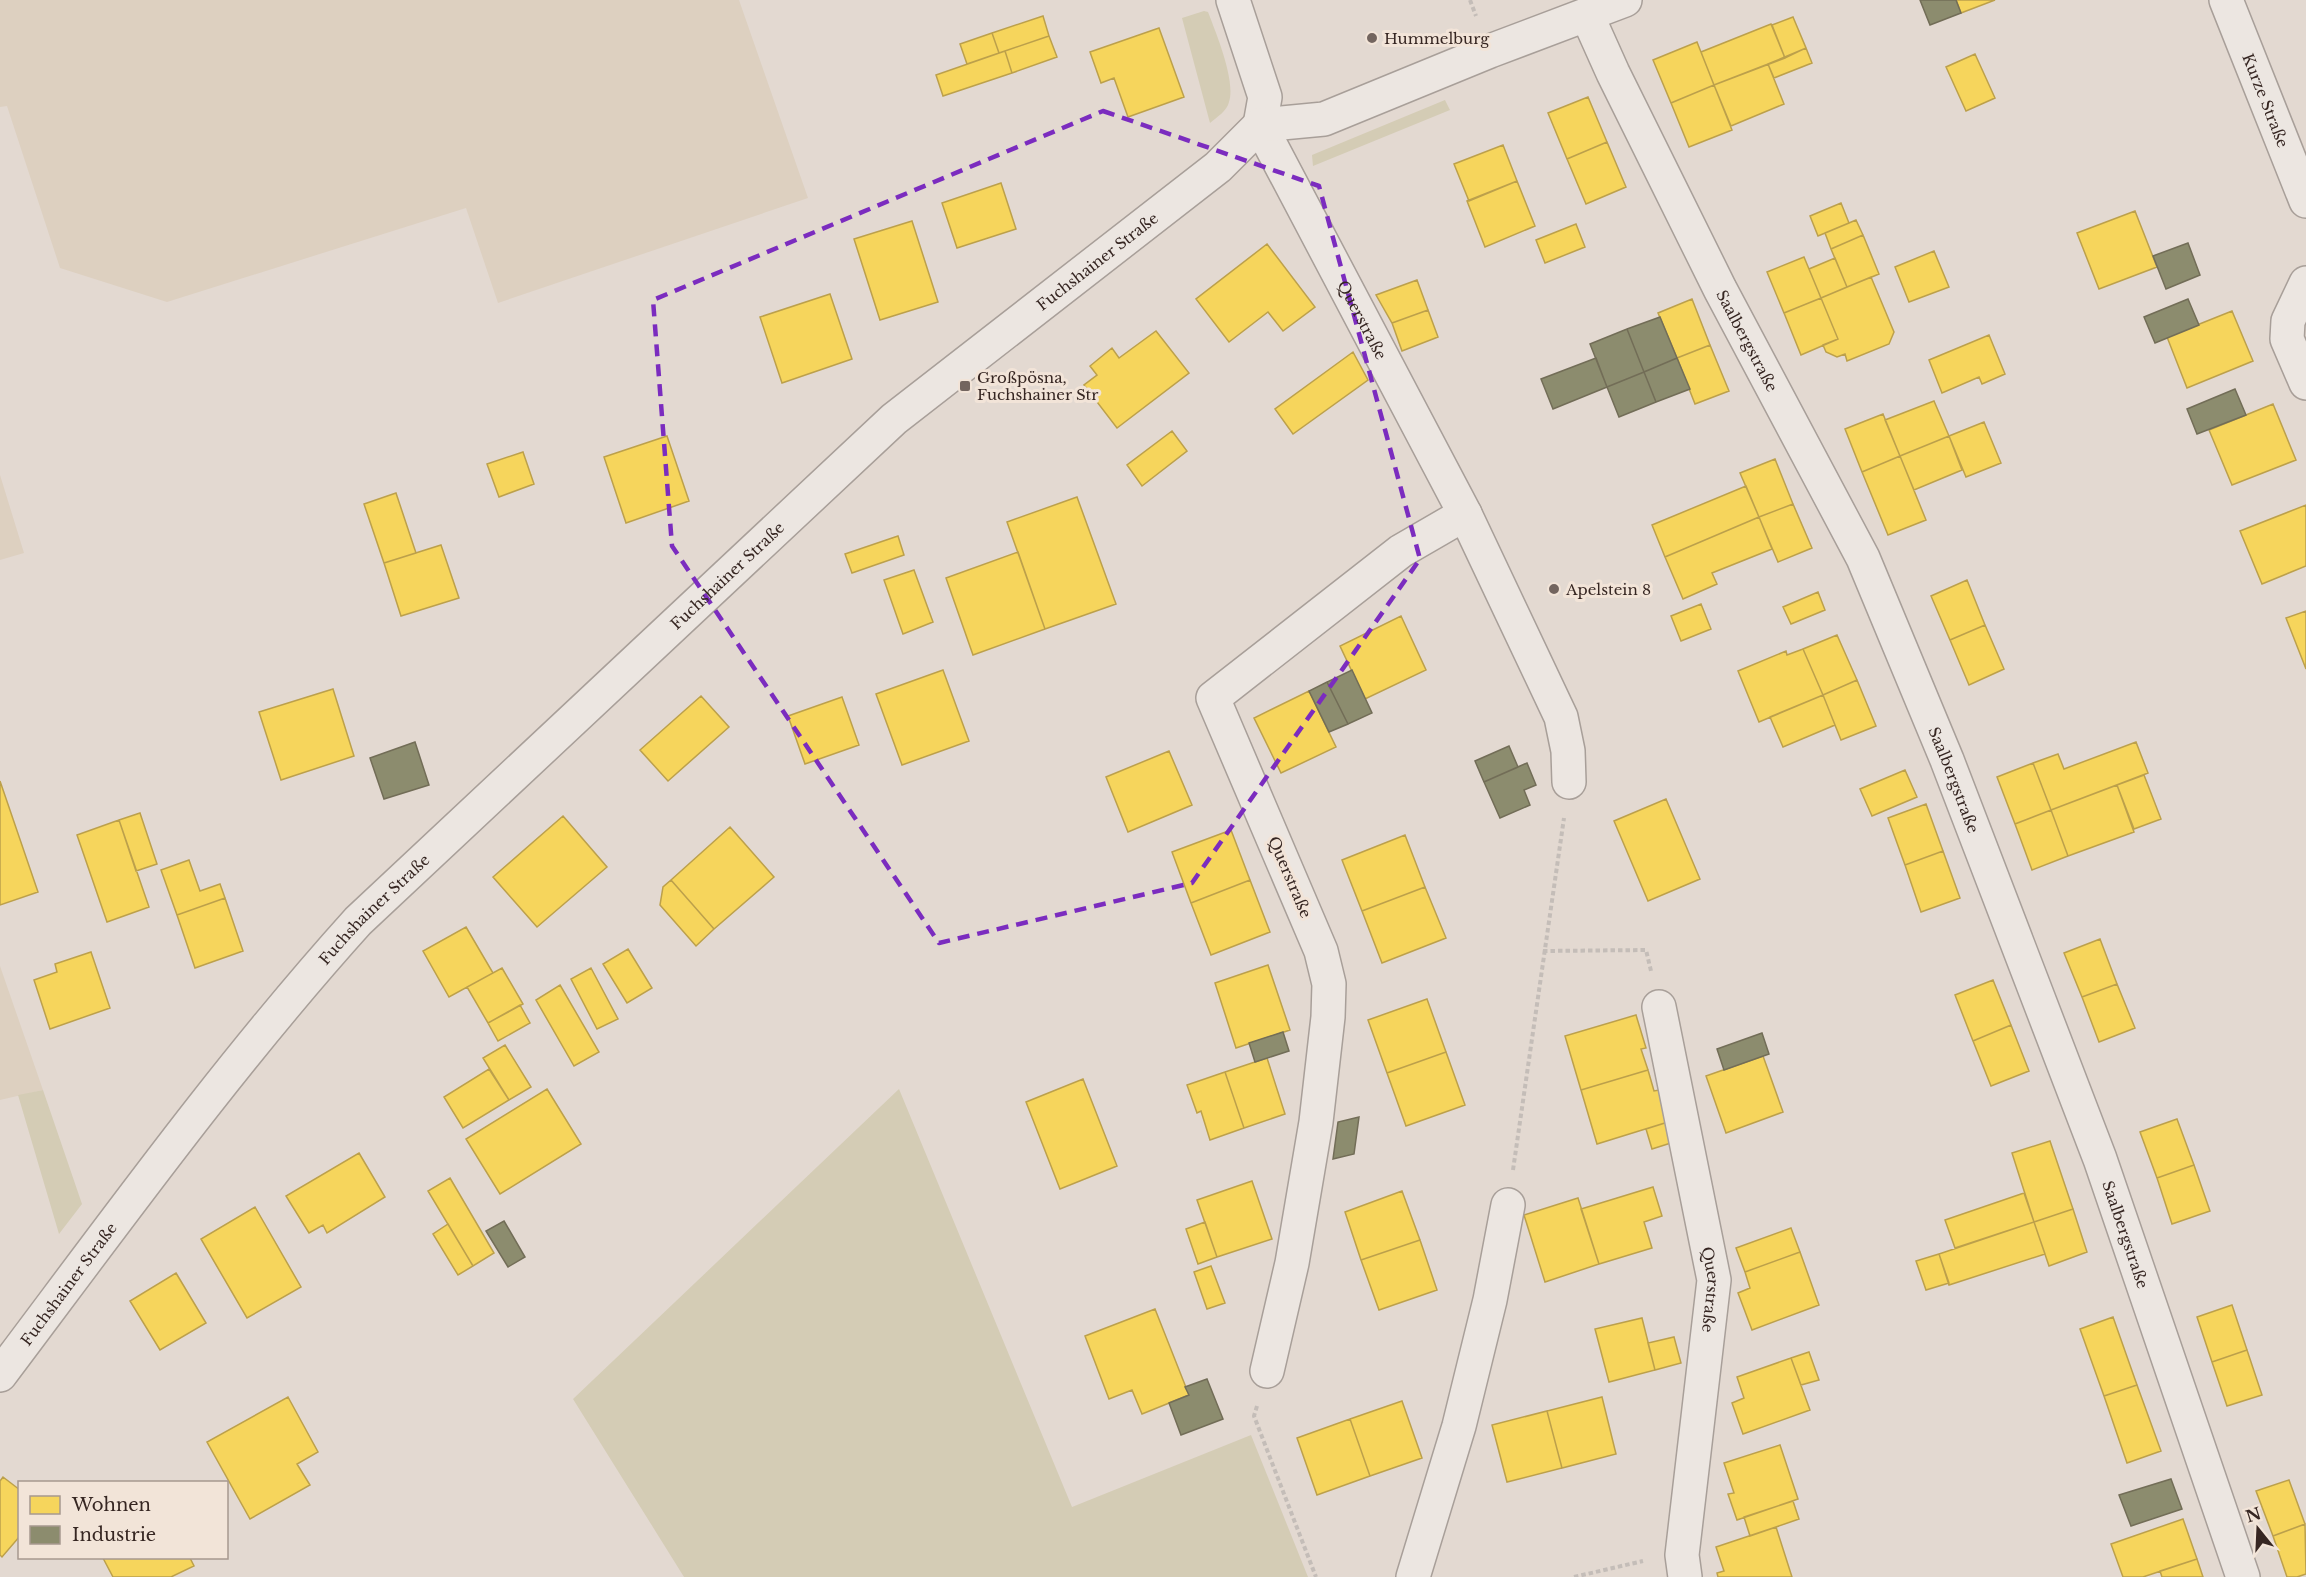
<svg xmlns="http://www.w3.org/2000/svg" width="2306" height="1577" font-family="'Libre Baskerville',serif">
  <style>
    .farmland { fill: #ddd0c0 }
    .green { fill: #d4ccb5 }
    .homes { fill: #f6d55c; stroke: #bca04b; stroke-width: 1.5 }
    .industry { fill: #8c8c6e; stroke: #726d57; stroke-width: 1.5 }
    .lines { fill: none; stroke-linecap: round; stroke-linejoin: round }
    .minor-casing { stroke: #a89f99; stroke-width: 36 }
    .path { stroke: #c4bdb8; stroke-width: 4; stroke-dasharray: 4.5 3; stroke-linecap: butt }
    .minor { stroke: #ece6e1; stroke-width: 33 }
    .marked { fill: none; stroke: #7b2cbf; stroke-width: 4.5; stroke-dasharray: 12 8; stroke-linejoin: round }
    .poi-dot { fill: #73655f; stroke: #f2e4d8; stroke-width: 2 }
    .labels { text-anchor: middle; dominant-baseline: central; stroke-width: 6; stroke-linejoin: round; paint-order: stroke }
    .poi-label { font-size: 15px; fill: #362622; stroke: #f2e4d8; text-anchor: start }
    .street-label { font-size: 15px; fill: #362622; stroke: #f2e4d8 }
  </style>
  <rect width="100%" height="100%" fill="#e3d9d1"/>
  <!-- farmland -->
  <path class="farmland" d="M0,0H739L808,198L498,303L466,208L167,302L60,268L7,106L0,107Z
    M0,475L24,553L0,560Z
    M0,966L43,1090L0,1100Z"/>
  <!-- green -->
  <path class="green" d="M1204,11L1208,12C1216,33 1236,81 1229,102C1227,111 1217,117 1210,123L1182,18Z
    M1445,100L1450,110L1313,166L1312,155Z
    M899,1089L1072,1507L1251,1435L1308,1577H684L573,1399Z
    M43,1090L82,1204L59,1234L18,1095Z"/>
  <!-- homes -->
  <path class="homes" d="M1956,0H1995L1961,13Z
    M1043,16L1049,36L999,53L992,33Z
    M1793,17L1806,48L1785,58L1772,25Z
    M1771,24L1785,58L1714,85L1701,52Z
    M1159,28L1184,97L1128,117L1114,78L1101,83L1090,52Z
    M992,33L999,53L967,64L960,44Z
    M1049,36L1057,57L1012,73L1005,51Z
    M1697,42L1714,85L1671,103L1653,60Z
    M1806,48L1812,63L1774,78L1768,64Z
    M1005,51L1012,73L943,96L936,75Z
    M1975,54L1995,98L1966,111L1946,67Z
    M1768,64L1784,104L1731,126L1714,85Z
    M1714,85L1732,130L1689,147L1671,103Z
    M1588,97L1607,142L1567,159L1548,113Z
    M1607,142L1626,187L1586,204L1567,159Z
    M1503,145L1517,181L1469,201L1454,164Z
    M1517,181L1535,226L1485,247L1467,201Z
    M1001,183L1016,229L957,248L942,203Z
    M1841,203L1849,223L1818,236L1810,216Z
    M2135,211L2157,267L2099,289L2077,233Z
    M1856,220L1863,235L1831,249L1825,233Z
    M912,221L938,302L880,320L854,239Z
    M1576,224L1585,247L1545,263L1536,240Z
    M1863,235L1879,274L1847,287L1831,249Z
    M1267,244L1315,307L1283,331L1268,312L1229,342L1196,299Z
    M1934,251L1949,287L1909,302L1895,267Z
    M1804,257L1821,298L1784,313L1767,272Z
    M1835,258L1847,287L1821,298L1809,269Z
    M1871,277L1894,332L1889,344L1847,361L1845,354L1837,357L1826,352L1823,345L1838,339L1821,298Z
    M1417,280L1428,310L1392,323L1376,295Z
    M830,294L852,359L782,383L760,317Z
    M1821,298L1838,339L1801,355L1784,313Z
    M1692,299L1710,345L1677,358L1658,313Z
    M1428,310L1438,337L1402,351L1392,323Z
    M2232,311L2253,361L2187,388L2167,337Z
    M1156,331L1189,373L1117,428L1084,385L1097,375L1090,366L1112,348L1119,358Z
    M1989,335L2005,374L1982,384L1979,377L1942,393L1929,360Z
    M1710,345L1729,391L1695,404L1677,358Z
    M1353,352L1368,380L1293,434L1275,409Z
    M1934,401L1949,436L1900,456L1885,420Z
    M2273,404L2296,460L2232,485L2209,430Z
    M1883,414L1900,456L1862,472L1845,429Z
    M1984,422L2001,463L1966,477L1949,436Z
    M1172,431L1187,451L1142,486L1127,465Z
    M667,436L689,501L626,523L604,457Z
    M1949,436L1962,470L1914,490L1900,456Z
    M523,452L534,484L499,497L487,464Z
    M1900,456L1926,520L1888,535L1862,472Z
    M1775,459L1793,504L1759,517L1740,473Z
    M1746,486L1759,517L1665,557L1652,525Z
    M396,493L416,553L384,563L364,504Z
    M1077,497L1116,604L1045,629L1007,522Z
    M1793,504L1812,548L1778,562L1759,517Z
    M2306,505V566L2262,584L2240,531Z
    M1759,517L1772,549L1712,573L1717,584L1683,599L1665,557Z
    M898,536L904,555L852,573L845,554Z
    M441,545L459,598L401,616L384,563Z
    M1018,552L1045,629L973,655L946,578Z
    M914,570L933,622L903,634L884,580Z
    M1967,580L1985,625L1950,640L1931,596Z
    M1818,592L1825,610L1791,624L1783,607Z
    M1701,604L1711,629L1681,641L1671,616Z
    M2306,611V669L2286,618Z
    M1401,616L1426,670L1365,699L1340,646Z
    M1985,625L2004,669L1969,685L1950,640Z
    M1837,635L1857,680L1823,695L1803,649Z
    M1803,649L1823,695L1759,722L1738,671L1786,651L1787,655Z
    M943,670L969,741L902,765L876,694Z
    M1857,680L1876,726L1841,740L1823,695Z
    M333,689L354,756L281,780L259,712Z
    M1309,691L1336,747L1281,773L1254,718Z
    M1823,695L1835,725L1783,747L1770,717Z
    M701,696L729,727L668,781L640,750Z
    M842,697L859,745L805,764L788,716Z
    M2136,742L2148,773L2051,810L2033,763L2058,754L2064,769Z
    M1169,751L1192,805L1128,832L1106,777Z
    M2033,763L2051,810L2015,824L1997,777Z
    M1905,770L1917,797L1872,816L1860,789Z
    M2144,775L2161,819L2134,829L2117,785Z
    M0,781L38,892L0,905Z
    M2117,785L2134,832L2068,856L2051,810Z
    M1666,799L1700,879L1648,901L1614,821Z
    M1926,804L1943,851L1905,865L1888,818Z
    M2051,810L2068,856L2032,870L2015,824Z
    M140,813L157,864L136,871L119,820Z
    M563,816L607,867L537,927L493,877Z
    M119,820L149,907L107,922L77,835Z
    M730,827L774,877L714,929L671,880Z
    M1231,830L1250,880L1191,903L1172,852Z
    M1405,835L1425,887L1362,911L1342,860Z
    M1943,851L1960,898L1921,912L1905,865Z
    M189,860L200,891L220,884L225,898L177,915L161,870Z
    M671,880L714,929L696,946L660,905L663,887Z
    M1250,880L1270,932L1211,955L1191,903Z
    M1425,887L1446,938L1382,963L1362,911Z
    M225,898L243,951L195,968L177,915Z
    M466,927L493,973L449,997L423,951Z
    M2100,939L2117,984L2082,997L2064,953Z
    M628,949L652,988L627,1003L603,964Z
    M91,952L110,1008L50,1029L34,980L57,972L55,964Z
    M1268,965L1290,1030L1236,1048L1215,983Z
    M502,968L523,1004L488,1023L467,987Z
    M591,968L618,1019L597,1029L571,979Z
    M1993,980L2011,1025L1973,1041L1955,995Z
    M2117,984L2135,1028L2099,1042L2082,997Z
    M560,985L599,1052L574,1066L536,1000Z
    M1427,999L1446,1052L1387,1073L1368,1020Z
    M520,1005L530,1023L498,1041L488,1023Z
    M1636,1015L1646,1048L1641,1049L1648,1070L1581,1090L1565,1036Z
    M2011,1025L2029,1071L1991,1086L1973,1041Z
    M505,1045L531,1087L509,1100L483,1058Z
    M1446,1052L1465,1105L1406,1126L1387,1073Z
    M1763,1056L1783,1112L1726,1133L1706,1076Z
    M1267,1058L1285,1114L1244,1128L1225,1072Z
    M489,1069L509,1100L463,1128L444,1097Z
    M1648,1070L1654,1091L1659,1090L1668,1122L1597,1144L1581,1090Z
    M1225,1072L1244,1128L1210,1140L1201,1111L1197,1113L1187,1085Z
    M1083,1079L1117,1166L1060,1189L1026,1102Z
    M547,1089L581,1144L500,1194L466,1139Z
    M2177,1119L2194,1165L2157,1178L2140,1132Z
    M1668,1122L1674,1142L1652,1149L1646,1129Z
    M2050,1141L2073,1209L2034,1222L2012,1153Z
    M359,1153L385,1197L327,1233L323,1225L309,1233L286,1196Z
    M2194,1165L2210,1211L2172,1224L2157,1178Z
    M450,1178L494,1253L473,1266L428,1191Z
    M1252,1181L1272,1239L1217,1257L1197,1200Z
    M1653,1187L1662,1216L1644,1222L1652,1248L1599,1264L1581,1209Z
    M1402,1191L1420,1240L1361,1260L1345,1212Z
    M2024,1193L2034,1222L1955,1248L1945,1220Z
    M1578,1198L1599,1264L1545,1282L1524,1215Z
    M255,1207L301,1287L247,1318L201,1239Z
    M2073,1209L2087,1252L2049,1266L2034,1222Z
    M1205,1222L1217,1257L1198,1264L1186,1229Z
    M2034,1222L2045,1254L1949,1285L1939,1254Z
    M448,1224L473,1266L458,1275L433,1234Z
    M1791,1228L1800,1252L1745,1272L1736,1248Z
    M1420,1240L1437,1290L1379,1310L1361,1260Z
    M1800,1252L1819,1305L1752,1330L1738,1293L1750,1288L1745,1272Z
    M1939,1254L1949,1283L1926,1290L1916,1261Z
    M1211,1266L1225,1303L1207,1309L1194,1272Z
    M176,1273L206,1323L160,1350L130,1301Z
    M2232,1305L2247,1350L2212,1362L2197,1317Z
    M1155,1309L1189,1395L1142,1414L1132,1390L1109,1399L1085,1336Z
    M2113,1317L2137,1385L2104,1396L2080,1329Z
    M1642,1318L1655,1370L1609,1382L1595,1329Z
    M1674,1337L1681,1363L1655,1370L1648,1343Z
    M2247,1350L2262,1395L2227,1406L2212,1362Z
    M1809,1352L1819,1380L1801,1385L1791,1358Z
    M1791,1358L1810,1410L1743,1434L1732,1403L1744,1398L1737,1377Z
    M2137,1385L2161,1451L2127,1463L2104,1396Z
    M288,1397L318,1452L297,1464L310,1485L250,1519L207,1442Z
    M1602,1397L1616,1454L1562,1468L1547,1411Z
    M1402,1401L1422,1458L1370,1476L1350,1419Z
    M1547,1411L1562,1468L1507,1482L1492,1425Z
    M1350,1419L1370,1476L1317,1495L1297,1438Z
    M1780,1445L1798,1499L1737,1520L1728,1494L1734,1493L1724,1463Z
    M3,1477L20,1490V1536L2,1557L0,1555V1481Z
    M2289,1480L2305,1524L2273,1536L2256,1491Z
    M1793,1501L1799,1519L1750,1536L1744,1517Z
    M2183,1519L2197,1559L2143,1577H2123L2111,1544Z
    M2305,1524L2306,1574L2297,1577H2287L2273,1536Z
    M1776,1527L1792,1577H1718L1717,1573L1724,1571L1716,1547Z
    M103,1558H190L194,1566L171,1577H113Z
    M2197,1559L2203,1577H2162L2160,1571Z"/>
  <!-- industry -->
  <path class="industry" d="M1920,0H1956L1961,13L1930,25Z
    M2188,243L2200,275L2166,289L2153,256Z
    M2188,299L2199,325L2155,343L2144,317Z
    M1660,317L1677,358L1644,372L1627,329Z
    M1627,329L1644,372L1607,387L1590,344Z
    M1596,358L1607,387L1553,409L1541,379Z
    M1677,358L1690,389L1656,402L1644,372Z
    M1644,372L1656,402L1619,417L1607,387Z
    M2235,389L2246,415L2197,434L2187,409Z
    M1352,670L1372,713L1348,724L1327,682Z
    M1327,682L1348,724L1329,732L1309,691Z
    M415,742L429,785L384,799L370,758Z
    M1509,746L1518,767L1484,782L1475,761Z
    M1527,763L1536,785L1524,790L1530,805L1500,818L1484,782Z
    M1283,1032L1289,1051L1255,1062L1249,1043Z
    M1762,1033L1769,1054L1724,1070L1717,1049Z
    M1359,1117L1354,1154L1333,1159L1338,1122Z
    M504,1221L525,1257L508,1267L486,1231Z
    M1207,1379L1223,1419L1181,1435L1169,1403L1189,1395L1185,1387Z
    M2171,1479L2182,1509L2131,1526L2119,1495Z"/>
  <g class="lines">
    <!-- minor casing -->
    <g class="minor-casing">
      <g id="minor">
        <path d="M1233,0L1265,97L1260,125"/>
        <path id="s1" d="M2226,0L2306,201"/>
        <path id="s2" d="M1587,15L1613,73L1720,289L1863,558L1947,760L2100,1159L2243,1577"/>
        <path id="s3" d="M1260,125L1465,514L1561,717L1568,751L1569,782"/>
        <path d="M2306,283L2288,321L2287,339L2306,383"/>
        <path id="s4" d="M1659,1007L1714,1280L1682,1555L1685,1577"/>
        <path d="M1267,1371L1292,1263L1316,1122L1328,1017L1329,984L1321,951L1213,698L1401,551L1465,514"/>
        <path id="s5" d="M0,1375C116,1221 229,1064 358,921L894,419L1218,167L1260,125L1324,119L1490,51L1625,0"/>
        <path d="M1413,1577L1459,1426L1490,1300L1508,1205"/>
      </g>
    </g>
    <!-- path -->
    <path class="path" d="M1470,0L1476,16
      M1543,951L1646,950L1651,971
      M1513,1170L1564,818
      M1257,1406L1254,1416L1316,1577
      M1574,1577L1643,1561"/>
    <!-- minor -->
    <use href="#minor" class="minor"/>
  </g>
  <!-- marked area -->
  <path class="marked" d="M1103,111L1319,186L1420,559L1192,883L939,943L672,546L653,300Z"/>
  <!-- markers -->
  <g class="poi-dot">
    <circle cx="1372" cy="38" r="6"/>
    <rect x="959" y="380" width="12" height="12" rx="3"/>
    <circle cx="1554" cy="589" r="6"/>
  </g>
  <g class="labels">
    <!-- poi labels -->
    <g class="poi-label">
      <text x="1384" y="38">Hummelburg</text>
      <text x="977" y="377">Großpösna,<tspan x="977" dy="17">Fuchshainer Str</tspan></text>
      <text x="1566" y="589">Apelstein 8</text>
    </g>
    <!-- street labels -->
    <g class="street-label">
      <text stroke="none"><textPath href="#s1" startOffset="108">Kurze Straße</textPath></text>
      <text stroke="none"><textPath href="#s5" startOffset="1570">Fuchshainer Straße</textPath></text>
      <text stroke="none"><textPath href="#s3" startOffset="220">Querstraße</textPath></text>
      <text stroke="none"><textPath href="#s2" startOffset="363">Saalbergstraße</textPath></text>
      <text stroke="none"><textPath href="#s5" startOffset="1084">Fuchshainer Straße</textPath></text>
      <text stroke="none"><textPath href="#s2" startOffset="849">Saalbergstraße</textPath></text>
      <text transform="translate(1290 877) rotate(67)">Querstraße</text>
      <text stroke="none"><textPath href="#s5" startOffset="598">Fuchshainer Straße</textPath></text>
      <text stroke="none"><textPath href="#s2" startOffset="1335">Saalbergstraße</textPath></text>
      <text stroke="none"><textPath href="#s5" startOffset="114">Fuchshainer Straße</textPath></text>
      <text stroke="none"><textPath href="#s4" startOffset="288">Querstraße</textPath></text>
    </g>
  </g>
  <!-- legend -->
  <rect x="18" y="1481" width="210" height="78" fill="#f2e4d8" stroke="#a7988f" stroke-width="1.5"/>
  <rect x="30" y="1496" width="30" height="18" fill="#f6d55c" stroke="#a7988f" stroke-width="1.5"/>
  <text x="72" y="1511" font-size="18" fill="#362622">Wohnen</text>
  <rect x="30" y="1526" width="30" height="18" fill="#8c8c6e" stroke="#a7988f" stroke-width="1.5"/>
  <text x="72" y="1541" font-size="18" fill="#362622">Industrie</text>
  <!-- north arrow -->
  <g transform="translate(2258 1529) rotate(342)" stroke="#f2e4d8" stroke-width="4.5" paint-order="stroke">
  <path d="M0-4.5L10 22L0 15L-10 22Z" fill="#362622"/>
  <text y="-9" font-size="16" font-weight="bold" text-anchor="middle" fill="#362622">N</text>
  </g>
</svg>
